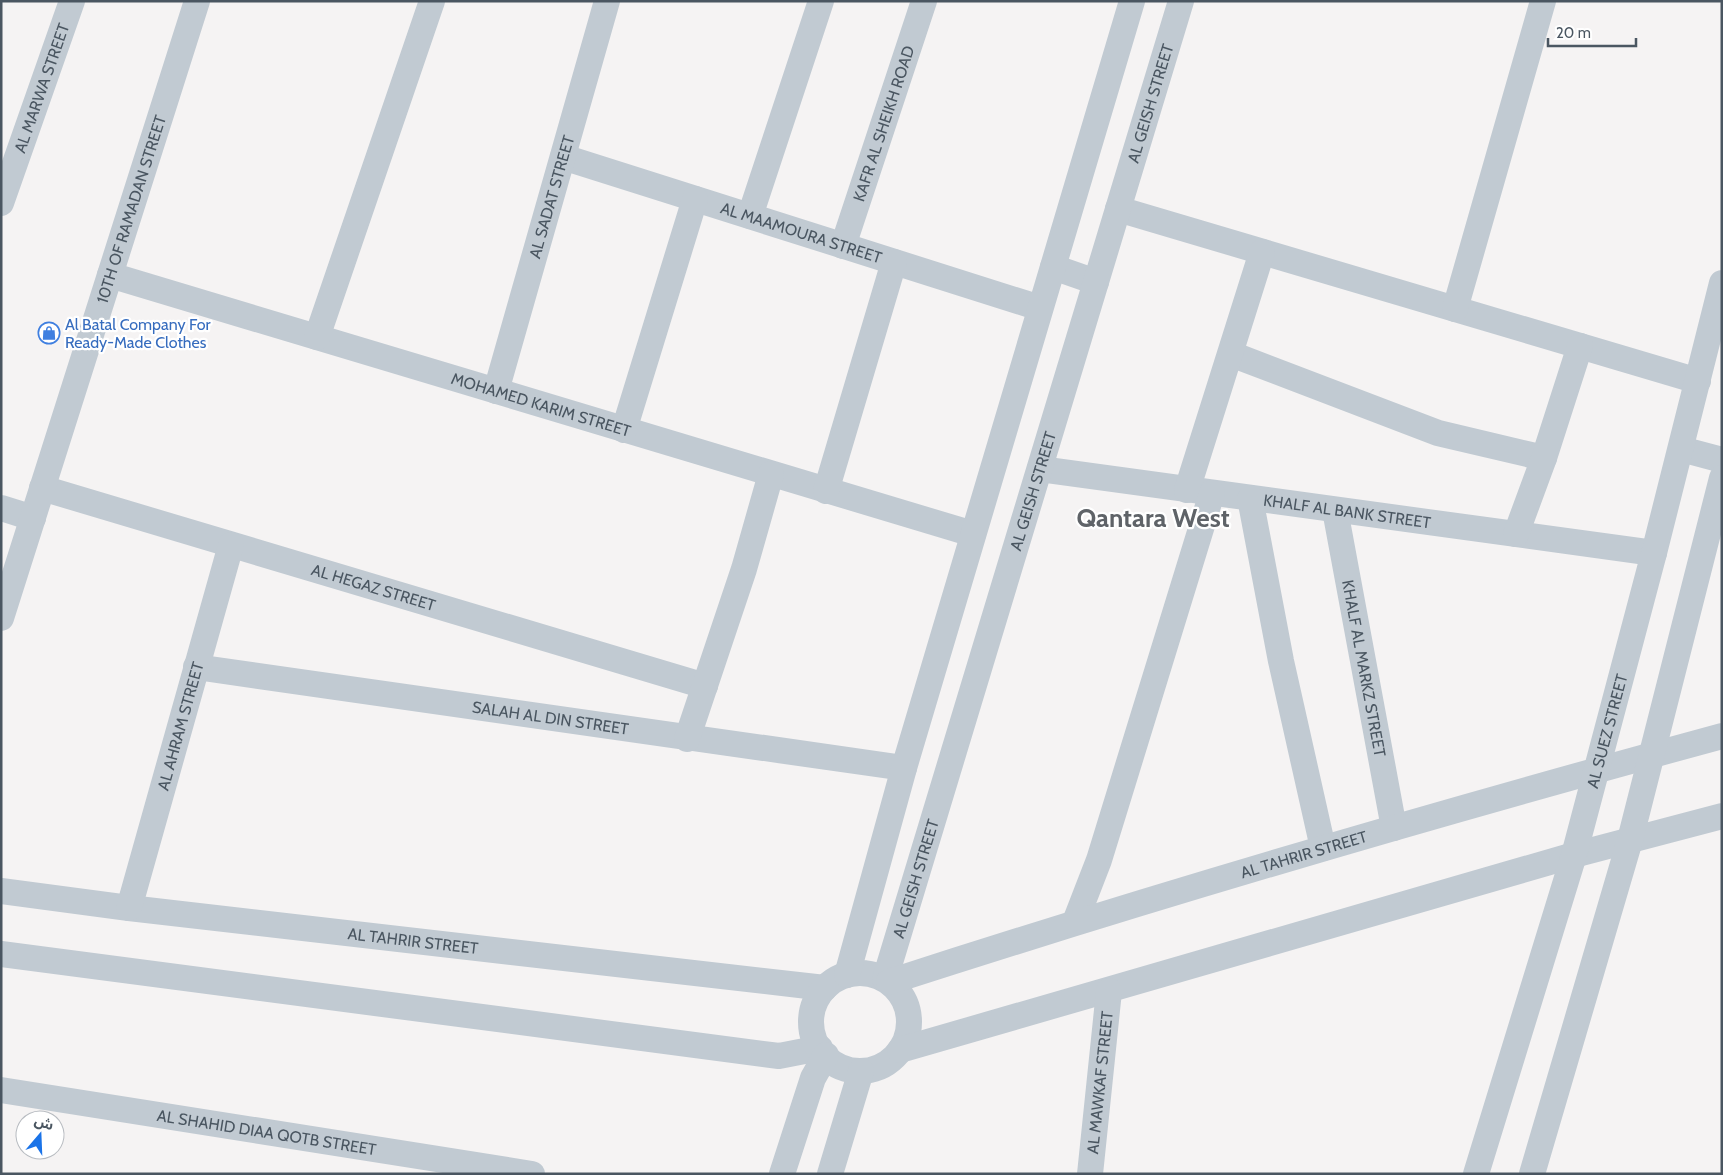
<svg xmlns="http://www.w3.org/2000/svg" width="1723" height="1175" font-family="Cabin,'Noto Sans Arabic',sans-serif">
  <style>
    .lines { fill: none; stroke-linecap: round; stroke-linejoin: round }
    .street { stroke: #c1cad2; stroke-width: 26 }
    .labels { text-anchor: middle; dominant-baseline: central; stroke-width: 4.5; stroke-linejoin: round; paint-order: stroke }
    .street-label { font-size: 16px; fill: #4a5661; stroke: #fff }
    .shop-label { font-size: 16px; fill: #366cbe; stroke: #fff; text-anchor: start }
    .town-label { font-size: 26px; font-weight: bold; fill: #5f6368; stroke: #fff }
  </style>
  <rect width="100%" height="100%" fill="#f5f3f3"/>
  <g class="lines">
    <!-- street -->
    <g class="street">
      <path id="s1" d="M563,157L1040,308"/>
      <path id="s2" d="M1,203L72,1"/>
      <path d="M1118,209L1698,381"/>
      <path d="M750,216L821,1"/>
      <path id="s3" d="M843,246L924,1"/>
      <path d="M1053,267L1096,282"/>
      <path id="s4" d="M110,275L973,534"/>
      <path d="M1455,309L1543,1"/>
      <path d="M317,337L432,1"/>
      <path d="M1231,354L1438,433L1544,458"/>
      <path id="s5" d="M496,391L607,1"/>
      <path d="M624,430L695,199"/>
      <path d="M1681,449L1722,460"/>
      <path id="s6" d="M1040,469L1654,553"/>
      <path id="s7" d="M42,488L705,686"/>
      <path d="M1187,490L1262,252"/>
      <path d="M826,491L894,262"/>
      <path d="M1250,498L1281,661L1323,848"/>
      <path d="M1,508L33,518"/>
      <path id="s8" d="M1335,510L1394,828"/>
      <path d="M1516,534L1544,458L1580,346"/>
      <path id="s9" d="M1,618L197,1"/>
      <path id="s10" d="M196,667L904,768"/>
      <path d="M687,739L744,569L771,474"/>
      <path id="s11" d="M1,891L129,908L825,988"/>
      <path id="s12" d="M129,908L231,545"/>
      <path d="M1075,922L1099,860L1212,493"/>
      <path d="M1,954L779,1056L820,1048"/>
      <circle cx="860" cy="1022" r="49"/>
      <path d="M847,975L904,768L1132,1"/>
      <path id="s13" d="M885,979L1181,1"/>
      <path id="s14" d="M889,982C1164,893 1442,812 1722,736"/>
      <path d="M900,1050L1574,855L1722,816"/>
      <path id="s15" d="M1,1090L532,1174"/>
      <path d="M782,1174L813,1078L826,1055"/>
      <path d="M830,1174L861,1071"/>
      <path id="s16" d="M1090,1174L1109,991"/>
      <path id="s17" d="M1476,1174L1574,855L1654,553L1722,283"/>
      <path d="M1532,1174L1630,840L1722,478"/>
    </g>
  </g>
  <!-- icons -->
  <defs>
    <g id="shop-ring" transform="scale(1.125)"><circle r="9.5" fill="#fff" stroke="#3f7fe0" stroke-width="1.5"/><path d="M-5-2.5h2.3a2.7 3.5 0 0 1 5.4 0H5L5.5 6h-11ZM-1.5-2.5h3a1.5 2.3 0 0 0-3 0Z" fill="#3f7fe0"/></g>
  </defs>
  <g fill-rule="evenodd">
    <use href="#shop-ring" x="49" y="333"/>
  </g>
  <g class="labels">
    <!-- street labels -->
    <g class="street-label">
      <text stroke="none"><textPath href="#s2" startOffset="122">AL MARWA STREET</textPath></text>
      <text stroke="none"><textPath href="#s13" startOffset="915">AL GEISH STREET</textPath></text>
      <text stroke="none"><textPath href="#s3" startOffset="129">KAFR AL SHEIKH ROAD</textPath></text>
      <text stroke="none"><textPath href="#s5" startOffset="202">AL SADAT STREET</textPath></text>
      <text stroke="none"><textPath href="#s9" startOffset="429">10TH OF RAMADAN STREET</textPath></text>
      <text stroke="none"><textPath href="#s1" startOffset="250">AL MAAMOURA STREET</textPath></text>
      <text stroke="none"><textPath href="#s4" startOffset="450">MOHAMED KARIM STREET</textPath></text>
      <text stroke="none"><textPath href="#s13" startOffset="510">AL GEISH STREET</textPath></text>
      <text stroke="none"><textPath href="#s6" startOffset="310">KHALF AL BANK STREET</textPath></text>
      <text stroke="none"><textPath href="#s7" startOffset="346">AL HEGAZ STREET</textPath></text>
      <text stroke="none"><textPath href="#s8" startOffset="161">KHALF AL MARKZ STREET</textPath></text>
      <text stroke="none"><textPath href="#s10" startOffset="358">SALAH AL DIN STREET</textPath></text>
      <text stroke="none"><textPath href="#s12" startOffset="189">AL AHRAM STREET</textPath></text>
      <text stroke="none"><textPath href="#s17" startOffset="462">AL SUEZ STREET</textPath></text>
      <text stroke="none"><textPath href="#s14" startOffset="434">AL TAHRIR STREET</textPath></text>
      <text stroke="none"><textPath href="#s13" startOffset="105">AL GEISH STREET</textPath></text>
      <text stroke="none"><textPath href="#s11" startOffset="415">AL TAHRIR STREET</textPath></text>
      <text stroke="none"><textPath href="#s16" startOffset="92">AL MAWKAF STREET</textPath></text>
      <text stroke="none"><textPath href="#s15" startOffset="269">AL SHAHID DIAA QOTB STREET</textPath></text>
    </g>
    <!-- shop labels -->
    <g class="shop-label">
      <text x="65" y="324">Al Batal Company For<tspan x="65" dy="18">Ready-Made Clothes</tspan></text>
    </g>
    <!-- town labels -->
    <g class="town-label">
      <text x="1153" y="518">Qantara West</text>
    </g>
  </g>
  <!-- border -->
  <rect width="1723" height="1175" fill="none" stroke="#4a5661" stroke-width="5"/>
  <!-- north arrow -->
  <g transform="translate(40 1135) rotate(19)"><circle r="24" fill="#ffffff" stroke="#b7bbc0"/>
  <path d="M0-4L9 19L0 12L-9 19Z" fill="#1a73e8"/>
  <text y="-8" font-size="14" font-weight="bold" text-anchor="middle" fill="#4a5661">ش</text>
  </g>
  <!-- scale -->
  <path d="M1548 38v8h88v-8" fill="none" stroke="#4a5661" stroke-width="2.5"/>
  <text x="1556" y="38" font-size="15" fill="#4a5661" stroke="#ffffff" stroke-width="4" paint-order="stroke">20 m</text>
</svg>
